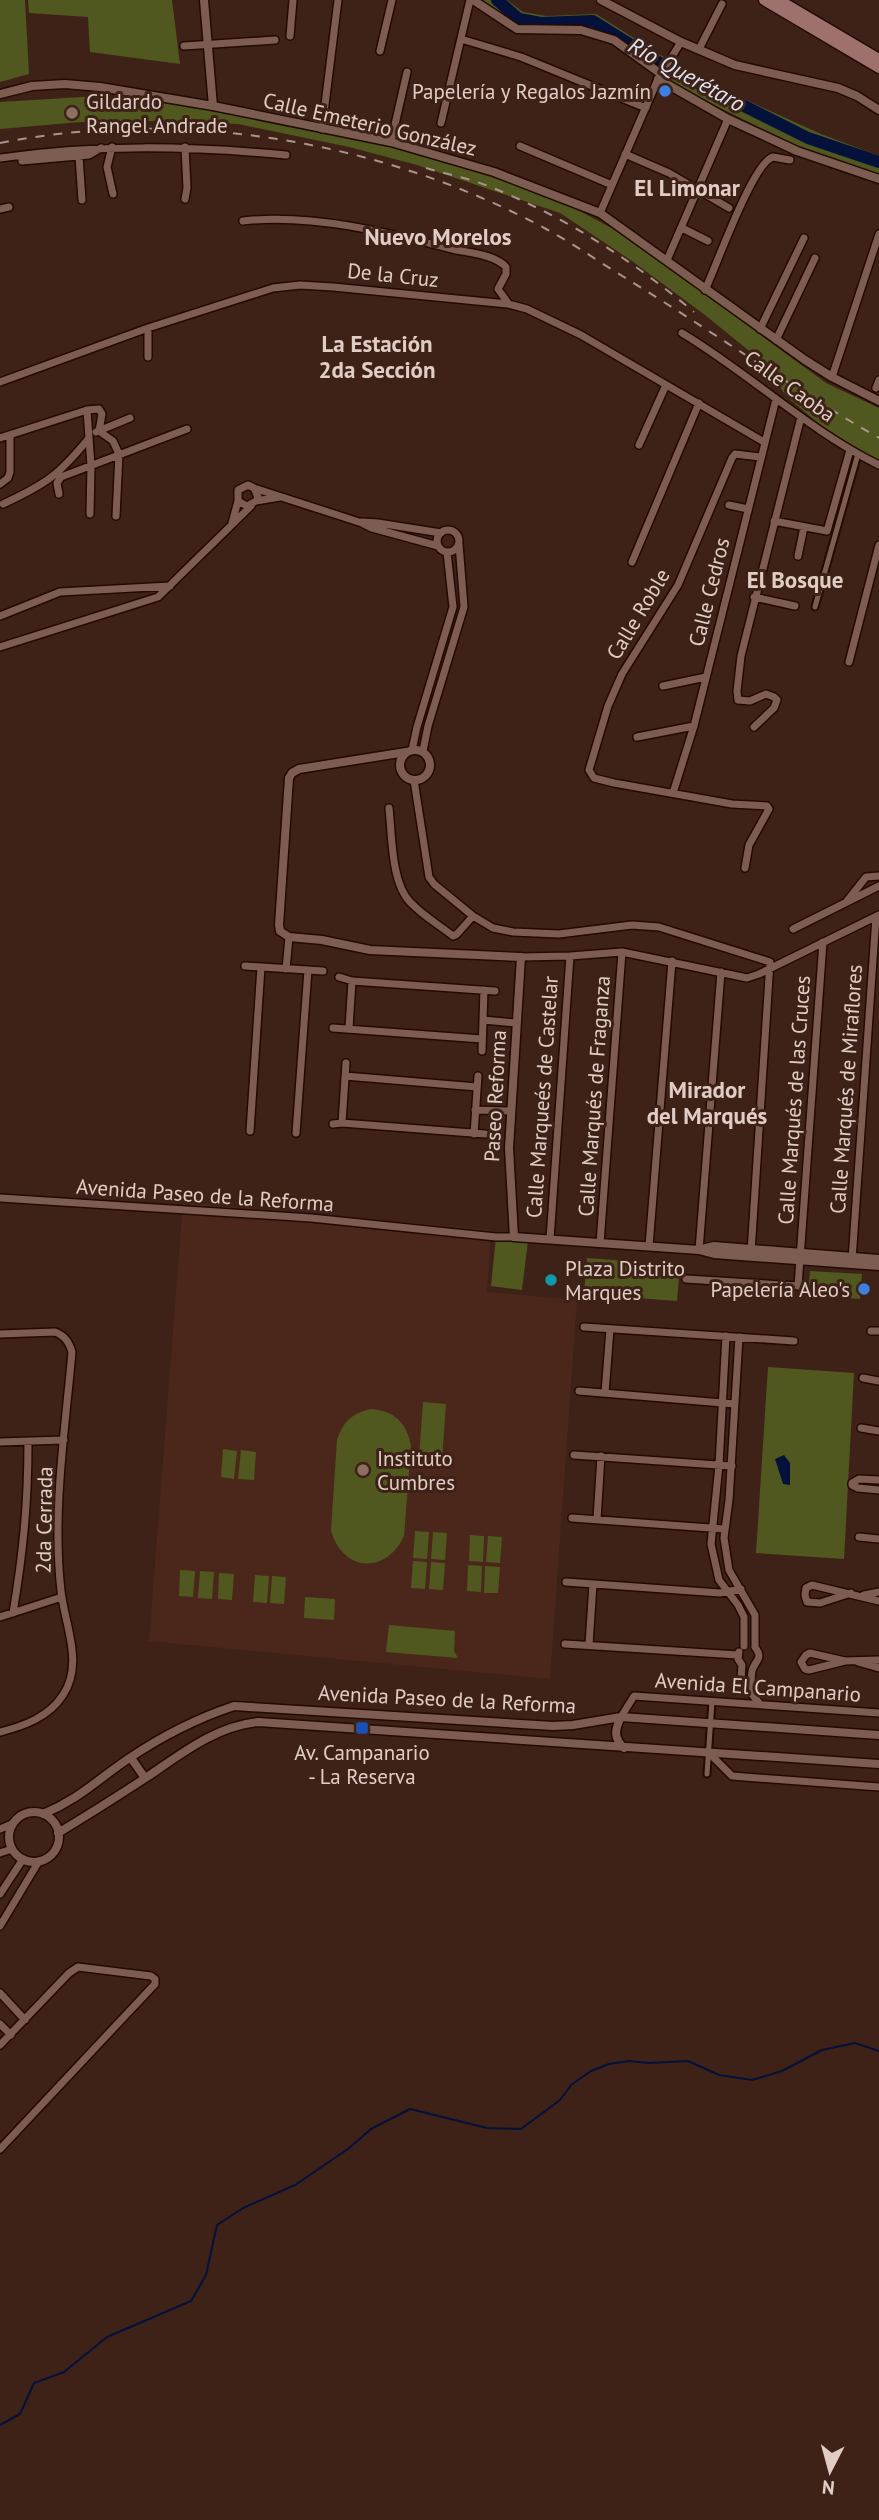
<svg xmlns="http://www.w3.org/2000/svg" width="879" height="2520" font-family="'PT Sans',sans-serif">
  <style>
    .built { fill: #4a271a }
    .green { fill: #51581f }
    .water { fill: #04113a }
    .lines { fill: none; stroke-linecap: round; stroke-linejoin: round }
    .stream { stroke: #04113a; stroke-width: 2 }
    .river { stroke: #04113a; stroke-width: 12 }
    .pedestrian-casing { stroke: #230a03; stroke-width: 9 }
    .minor-casing { stroke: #230a03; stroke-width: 10 }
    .tertiary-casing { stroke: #230a03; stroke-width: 11 }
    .secondary-casing { stroke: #230a03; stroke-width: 13 }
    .pedestrian { stroke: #7d5d51; stroke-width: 5 }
    .minor { stroke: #7d5d51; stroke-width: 7 }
    .tertiary { stroke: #7d5d51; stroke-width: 8 }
    .secondary { stroke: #9e716e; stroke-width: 10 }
    .rail { stroke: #aa948b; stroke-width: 2; stroke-dasharray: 9 9; stroke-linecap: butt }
    .shop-dot { fill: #3f7fe0; stroke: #3e2217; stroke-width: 2.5 }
    .education-dot { fill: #8d6e63; stroke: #3e2217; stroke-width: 2.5 }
    .culture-dot { fill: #0f9aa8; stroke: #3e2217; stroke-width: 2.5 }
    .transit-dot { fill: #1a4fb4; stroke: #3e2217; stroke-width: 2.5 }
    .labels { text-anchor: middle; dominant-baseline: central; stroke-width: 6; stroke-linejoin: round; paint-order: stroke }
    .poi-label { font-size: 21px; fill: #e0cdc6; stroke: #3e2217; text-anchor: start }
    .street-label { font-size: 21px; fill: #e0cdc6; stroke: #3e2217 }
    .water-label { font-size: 23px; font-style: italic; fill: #dce3f3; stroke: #3e2217 }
    .neighbourhood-label { font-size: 23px; font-weight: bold; fill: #e0cdc6; stroke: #3e2217 }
  </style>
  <rect width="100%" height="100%" fill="#3e2217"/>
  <!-- built -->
  <path class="built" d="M183,1202L491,1230L487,1292L577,1300L550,1679L149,1641Z"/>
  <!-- green -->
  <path class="green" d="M0,0H25L29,74L0,82Z
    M28,0H172L180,64L90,52L88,17L29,13Z
    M482,0H507L523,12L546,16L596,14L697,78L821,134L879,156V175L808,151L663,80L604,35L514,25Z
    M99,96L138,100L149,99L337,133L440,159L496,176L567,204L626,236L826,383L879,408V460L844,445L786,396L764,363L705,315L632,261L560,213L417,165L349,147L238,124L152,121L81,122L0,129V102Z
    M496,1237L528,1241L522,1290L491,1286Z
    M587,1258L680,1265L677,1301L584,1294Z
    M810,1271L862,1274L860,1299L808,1295Z
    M768,1367L854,1373L844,1559L756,1553Z
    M423,1402L446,1404L442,1460L419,1458Z
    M371,1409C394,1411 407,1422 411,1446L404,1536C386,1575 342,1572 331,1530L337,1440C343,1422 352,1413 371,1409Z
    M223,1449L237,1451L234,1479L221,1477Z
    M241,1450L256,1452L254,1480L238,1479Z
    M415,1531L429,1532L427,1559L413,1558Z
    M433,1532L447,1533L445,1560L431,1559Z
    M470,1535L484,1536L483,1562L469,1561Z
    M488,1536L502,1537L500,1563L486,1562Z
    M413,1561L427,1562L425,1589L411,1588Z
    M431,1562L445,1563L443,1590L429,1589Z
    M468,1565L482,1566L481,1592L467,1591Z
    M485,1566L500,1567L498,1593H484Z
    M180,1570L195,1571L193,1597L179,1596Z
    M200,1571L214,1572L212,1599L198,1598Z
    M219,1573L234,1574L232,1600L218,1599Z
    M255,1575L269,1576L267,1603L253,1602Z
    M272,1576L286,1577L284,1604L270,1603Z
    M305,1597L335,1599L334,1620L304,1618Z
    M389,1625L455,1631L454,1651L458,1658L386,1652Z"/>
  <!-- water -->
  <path class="water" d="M784,1455L790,1463V1485L783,1484L775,1459Z"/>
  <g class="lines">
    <!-- stream -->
    <path class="stream" d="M0,2425L20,2414L34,2383L64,2372L107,2337L191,2301L206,2275L217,2225L243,2208L295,2185L348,2149L371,2129L410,2109L487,2128L521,2129L560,2100L571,2085L591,2071L609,2064L629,2061L649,2063L688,2061L719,2075L752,2080L782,2071L822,2050L855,2043L879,2051"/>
    <!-- river -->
    <path class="river" d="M497,0L519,19L541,23L593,21L668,68L808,138L879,162"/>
    <!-- pedestrian casing -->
    <g class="pedestrian-casing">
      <path id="pedestrian" d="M815,607L858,454
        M707,1774L712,1701"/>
    </g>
    <!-- minor casing -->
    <g class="minor-casing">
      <path id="minor" d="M290,36L293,0
        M461,39L521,57L646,108
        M184,46L275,40
        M699,49L722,4
        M380,51L392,0
        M441,123L470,0
        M322,129L338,0
        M391,142L407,72
        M520,146L612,185
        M112,147L107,167L113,194
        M185,147L187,188L185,199
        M625,154L669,173L729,208
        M79,156L82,200
        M0,158C96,144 190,146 286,155
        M22,161L89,155L101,148
        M0,209L9,207
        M600,213L658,79L681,42
        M243,221C311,213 390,233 456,250C472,253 495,255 506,267V274L498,289L508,303
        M682,228L708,241
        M667,260L728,119
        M705,290C716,267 753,162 773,157L790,160
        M760,329L804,238
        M682,333C750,374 808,430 879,465
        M776,340L815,258
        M148,357V328
        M832,377L879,234
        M0,382L148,328L273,288L300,285L333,287L508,304L527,309L581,335L764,442
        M876,388L879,380
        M87,410L91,466L90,514
        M96,432L130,418
        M0,438L87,410L99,409L102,414L99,431L113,441L119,454L116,516
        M639,445L666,385
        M0,484L8,478L10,472V435
        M254,488L362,523L372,528L438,546
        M59,494L57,483L61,477L187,429
        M256,501L258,497L254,488L248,485L238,490V501L247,506L256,501L280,497
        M3,504C46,484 59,475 89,438
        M729,505L748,509
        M774,521L827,531L850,450
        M362,522L378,523L441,533
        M232,523L238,501
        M437 541a11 11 0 1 1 22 0a11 11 0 1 1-22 0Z
        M798,556L804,527
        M632,562L699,403
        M754,597L795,606
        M0,616L60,592L170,586
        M0,647L158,597L251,506
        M849,662L879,545
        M663,686L706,677
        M754,727L774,708L777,700L774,697L766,694L750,701L738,700L737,691L741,656L801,417
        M637,737L694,726
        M412,750L417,727L453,607L447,552
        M423,751L428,726L464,607L459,544
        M414,780L429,877L434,884L473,916L493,928L513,932L559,934L632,925L659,927L770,962L751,1252
        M673,793L694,726L776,399
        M389,808C392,835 391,882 410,902C422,915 439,925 453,936L457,934L473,916
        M745,868L749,845L769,809L767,806L732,804L614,783L594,778L589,770L608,706L622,674L678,585L732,458L735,454L760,457
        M847,901L866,877L879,876
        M793,929L879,886
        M521,957L570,956L622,952L747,978L759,974L879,915
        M245,966L323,971
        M286,969L289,937
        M339,977L352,981L495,991
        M483,1020L516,1023
        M333,1028L482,1039
        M349,1028L352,981
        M482,1051L484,990
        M345,1076L477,1087
        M475,1110L510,1111
        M342,1123L346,1063
        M333,1124L342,1123L485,1134
        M250,1131L261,967
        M296,1133L308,970
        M474,1134L478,1076
        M0,1198L311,1218L496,1237H514
        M550,1239L570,956
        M600,1243L622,952
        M649,1246L672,961
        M699,1250L721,972
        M852,1260L876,917
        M686,1279L798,1286L823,942
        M584,1327L794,1341
        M871,1331H879
        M0,1334L55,1332C65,1336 69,1342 72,1352C65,1431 52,1512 61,1591C65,1626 84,1663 63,1695C49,1717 24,1726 0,1732
        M726,1336L719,1465L711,1544L719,1580L738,1605L744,1617V1646
        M739,1337L729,1500L724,1538L729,1570L755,1615V1647
        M863,1378L879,1381
        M579,1391L735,1404
        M605,1393L610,1329
        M861,1428L879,1431
        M0,1442L64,1440
        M574,1455L732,1466
        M879,1480L859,1479L852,1483V1485L858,1488L879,1490
        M572,1518L724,1529
        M597,1519L601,1456
        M859,1537L879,1539
        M566,1582L720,1593L741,1589
        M851,1593L820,1603L807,1602L805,1595L806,1588L812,1585L879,1601
        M864,1595L879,1592
        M13,1613C23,1553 28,1504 28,1442
        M0,1617L62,1597
        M565,1644L738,1655
        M589,1645L593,1584
        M755,1647C763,1658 757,1659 753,1668C750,1674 752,1686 751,1693L760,1704
        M739,1652L738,1659L742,1665L740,1691
        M845,1661L809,1670L805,1669L801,1662L806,1655L810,1653L845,1661L879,1660
        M858,1662L879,1668
        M621,1717L634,1696L879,1713
        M708,1752L732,1776L879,1787
        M0,1829L12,1824
        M0,1853L12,1849
        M0,1894L23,1859
        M0,1926L39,1861
        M0,1993L25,2020
        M0,2024L11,2035
        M0,2045L69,1973L78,1967L151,1976L155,1979V1984L0,2149"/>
    </g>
    <!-- tertiary casing -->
    <g class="tertiary-casing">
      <path id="tertiary" d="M204,0L213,106
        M473,0L517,29L581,30L614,40L661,74
        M601,0L681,42L735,65L838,88L857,96L879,110
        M658,79L728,119L797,151L879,179
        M0,94L32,86L65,84L100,87L213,106L391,142L494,172L600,213L805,360L832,377L879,401
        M400 765a15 15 0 1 1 30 0a15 15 0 1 1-30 0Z
        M406,752L299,769L292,773L289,778L279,925L280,931L289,937L322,940L370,950L521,957L509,1148L514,1237L699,1250L714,1254L879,1266
        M702,1249L714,1246L879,1259
        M621,1717C615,1729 613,1738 624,1748
        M131,1758L145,1778
        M9 1837a25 25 0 1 1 50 0a25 25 0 1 1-50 0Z
        M43,1814C79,1799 97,1780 128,1759C162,1736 195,1719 234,1706L553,1726L573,1725L621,1717L879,1735
        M58,1833C88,1815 118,1796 147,1777C181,1754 216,1726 258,1722L879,1764"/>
    </g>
    <!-- secondary casing -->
    <g class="secondary-casing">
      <path id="secondary" d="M764,0L879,68
        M779,0L879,59"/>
    </g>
    <!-- pedestrian -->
    <use href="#pedestrian" class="pedestrian"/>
    <!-- minor -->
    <use href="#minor" class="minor"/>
    <!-- tertiary -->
    <use href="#tertiary" class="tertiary"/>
    <!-- secondary -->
    <use href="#secondary" class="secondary"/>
    <!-- rail -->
    <path class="rail" d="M0,143C183,107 384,141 548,230C574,244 599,262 624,277C710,330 792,388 879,438
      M426,168C446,174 468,178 488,186C564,216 632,260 694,312"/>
  </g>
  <!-- markers -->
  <g class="shop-dot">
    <circle cx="665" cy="91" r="7"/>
    <circle cx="864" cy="1289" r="7"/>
  </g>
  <g class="education-dot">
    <circle cx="72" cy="113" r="7"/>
    <circle cx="363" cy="1470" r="7"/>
  </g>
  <circle class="culture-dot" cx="551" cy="1280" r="7"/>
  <rect class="transit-dot" x="355" y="1721" width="14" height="14" rx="3.5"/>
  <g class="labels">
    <!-- poi labels -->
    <g class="poi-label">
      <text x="651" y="91" text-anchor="end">Papelería y Regalos Jazmín</text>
      <text x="86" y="101">Gildardo<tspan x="86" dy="24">Rangel Andrade</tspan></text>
      <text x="565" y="1268">Plaza Distrito<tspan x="565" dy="24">Marques</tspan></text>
      <text x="850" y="1289" text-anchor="end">Papelería Aleo's</text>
      <text x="377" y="1458">Instituto<tspan x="377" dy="24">Cumbres</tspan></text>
      <text x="362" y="1752" text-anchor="middle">Av. Campanario<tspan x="362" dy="24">- La Reserva</tspan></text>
    </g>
    <!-- street labels -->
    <g class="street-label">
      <text transform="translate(370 124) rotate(13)">Calle Emeterio González</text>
      <text transform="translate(393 275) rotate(6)">De la Cruz</text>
      <text transform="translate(790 386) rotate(36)">Calle Caoba</text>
      <text transform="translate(709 592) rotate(-76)">Calle Cedros</text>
      <text transform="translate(638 614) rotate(-59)">Calle Roble</text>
      <text transform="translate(846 1089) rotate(-86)">Calle Marqués de Miraflores</text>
      <text transform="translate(495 1096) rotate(-87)">Paseo Reforma</text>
      <text transform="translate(594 1096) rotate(-86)">Calle Marqués de Fraganza</text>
      <text transform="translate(542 1097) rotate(-86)">Calle Marqueés de Castelar</text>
      <text transform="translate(794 1100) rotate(-86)">Calle Marqués de las Cruces</text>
      <text transform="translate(205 1195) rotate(4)">Avenida Paseo de la Reforma</text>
      <text transform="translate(44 1520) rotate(-89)">2da Cerrada</text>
      <text transform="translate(758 1687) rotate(4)">Avenida El Campanario</text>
      <text transform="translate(447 1699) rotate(3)">Avenida Paseo de la Reforma</text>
    </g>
    <!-- water labels -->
    <g class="water-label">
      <text transform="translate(687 74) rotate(29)">Río Querétaro</text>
    </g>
    <!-- neighbourhood labels -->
    <g class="neighbourhood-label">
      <text x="687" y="187">El Limonar</text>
      <text x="438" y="236">Nuevo Morelos</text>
      <text x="377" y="343">La Estación<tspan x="377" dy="26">2da Sección</tspan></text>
      <text x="795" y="579">El Bosque</text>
      <text x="707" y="1089">Mirador<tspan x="707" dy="26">del Marqués</tspan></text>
    </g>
  </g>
  <!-- north arrow -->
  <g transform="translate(830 2471) rotate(186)" stroke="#3e2217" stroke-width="5" paint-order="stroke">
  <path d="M0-5L12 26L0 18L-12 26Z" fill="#e0cdc6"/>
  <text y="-10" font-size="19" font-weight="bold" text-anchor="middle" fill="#e0cdc6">N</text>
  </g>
</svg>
